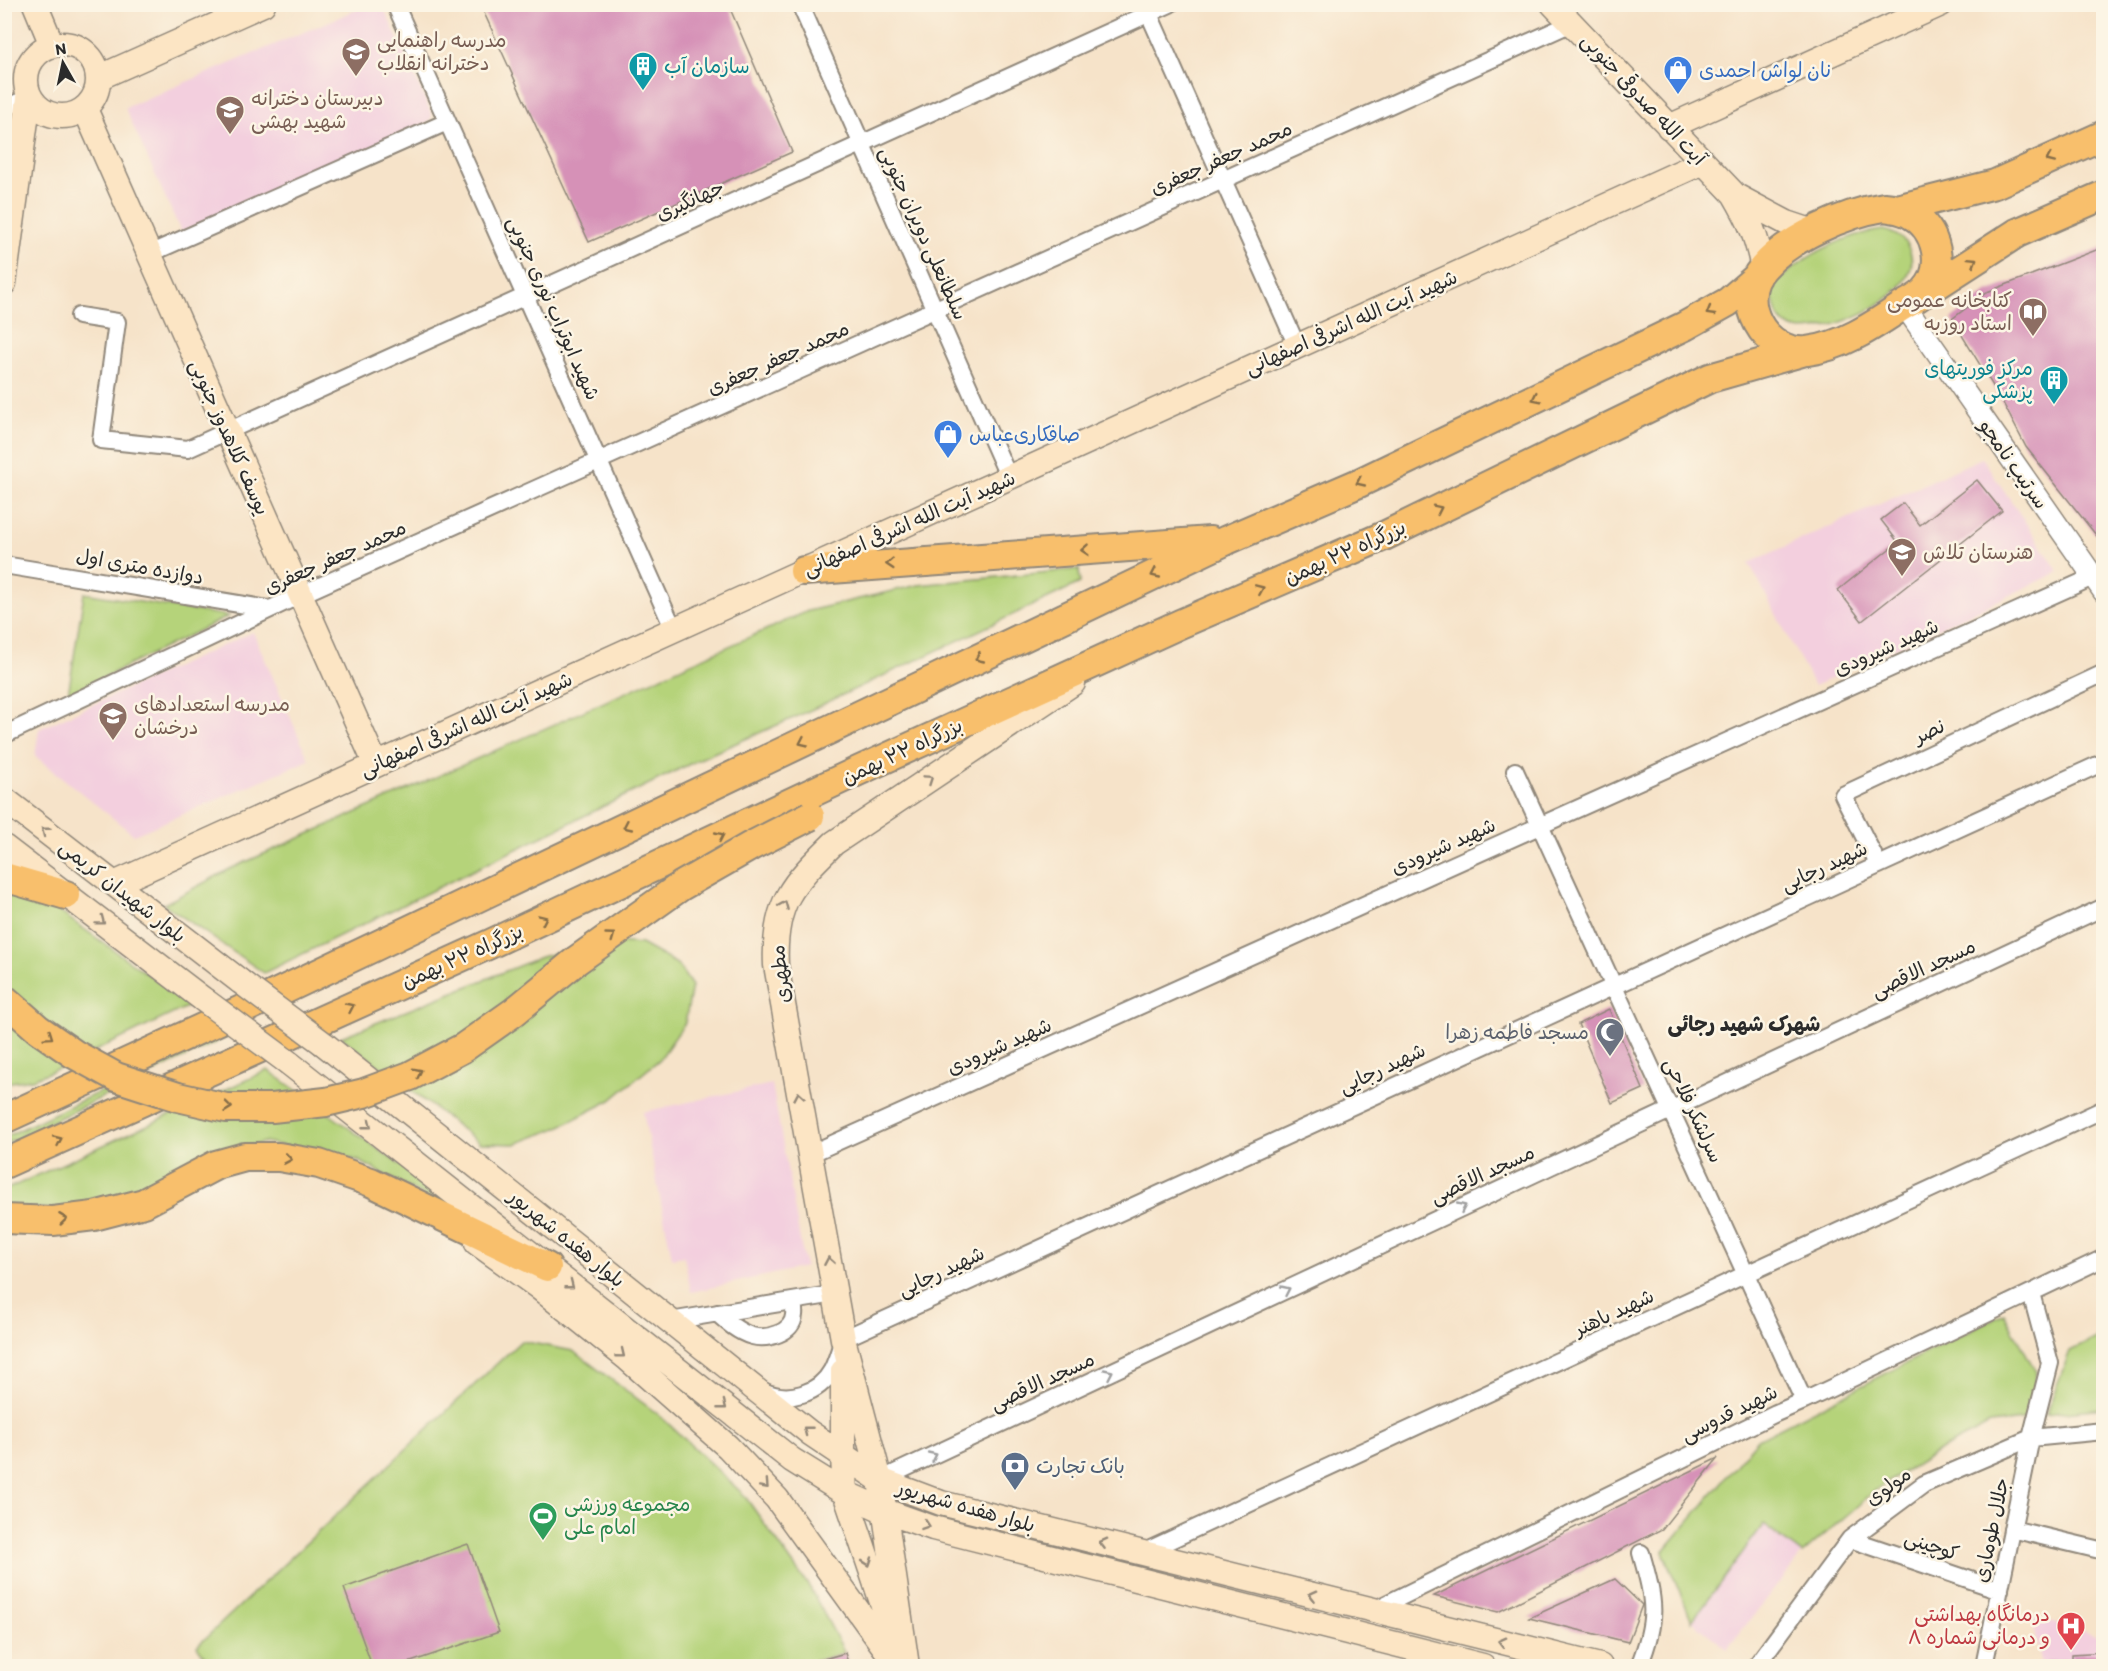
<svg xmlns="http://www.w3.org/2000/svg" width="2108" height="1671" font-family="Itim,'Playpen Sans Arabic',sans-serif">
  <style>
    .built { fill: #f3cfde }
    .green { fill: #b5d37a; stroke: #707f52; stroke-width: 1.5 }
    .building { fill: #d691b7 }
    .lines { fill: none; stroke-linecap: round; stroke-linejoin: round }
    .minor-casing { stroke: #90877a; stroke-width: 20 }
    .tertiary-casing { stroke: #90877a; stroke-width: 24 }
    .secondary-casing { stroke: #90877a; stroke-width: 27 }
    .trunk-casing { stroke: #90877a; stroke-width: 32 }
    .minor { stroke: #fff; stroke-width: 16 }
    .tertiary { stroke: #fff; stroke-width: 21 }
    .secondary { stroke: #fce5c4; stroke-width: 24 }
    .trunk { stroke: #f8bf6c; stroke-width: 28 }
    .secondary-bridge-casing { stroke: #90877a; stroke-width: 27; stroke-linecap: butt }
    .trunk-bridge-casing { stroke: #90877a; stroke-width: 32; stroke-linecap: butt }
    .secondary-bridge { stroke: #fce5c4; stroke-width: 24 }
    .trunk-bridge { stroke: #f8bf6c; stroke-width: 28 }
    .oneway { stroke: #876e48 }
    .oneway2 { stroke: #948878 }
    .oneway3 { stroke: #a0a0a0 }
    .labels { text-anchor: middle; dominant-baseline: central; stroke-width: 5; stroke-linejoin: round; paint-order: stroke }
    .education-label { font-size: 20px; fill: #785e54; stroke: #fcf5e5; text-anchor: start }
    .culture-label { font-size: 20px; fill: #0d838f; stroke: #fcf5e5; text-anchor: start }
    .shop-label { font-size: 20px; fill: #366cbe; stroke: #fcf5e5; text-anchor: start }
    .street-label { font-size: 20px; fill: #2b2b2b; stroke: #fcf5e5 }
    .worship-label { font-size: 20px; fill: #5b616d; stroke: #fcf5e5; text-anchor: end }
    .service-label { font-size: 20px; fill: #4e5e75; stroke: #fcf5e5; text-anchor: start }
    .leisure-label { font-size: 20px; fill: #27864d; stroke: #fcf5e5; text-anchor: start }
    .health-label { font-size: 20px; fill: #be3a42; stroke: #fcf5e5; text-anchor: end }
    .neighbourhood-label { font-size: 21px; font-weight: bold; fill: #2b2b2b; stroke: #fcf5e5 }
  </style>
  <rect width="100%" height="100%" fill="#fcf5e5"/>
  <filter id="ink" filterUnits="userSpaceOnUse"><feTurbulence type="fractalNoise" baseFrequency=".0167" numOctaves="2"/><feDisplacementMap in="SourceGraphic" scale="12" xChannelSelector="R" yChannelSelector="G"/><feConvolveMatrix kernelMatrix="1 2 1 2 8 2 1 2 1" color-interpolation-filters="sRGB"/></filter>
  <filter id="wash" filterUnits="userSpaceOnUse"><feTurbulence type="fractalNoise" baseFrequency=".008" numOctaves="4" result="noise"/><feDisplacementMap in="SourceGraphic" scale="24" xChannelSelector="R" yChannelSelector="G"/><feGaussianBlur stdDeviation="1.35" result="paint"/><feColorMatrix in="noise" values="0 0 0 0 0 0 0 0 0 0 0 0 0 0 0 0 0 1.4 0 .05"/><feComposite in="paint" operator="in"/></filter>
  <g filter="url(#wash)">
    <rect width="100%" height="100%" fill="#f6e3c9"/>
    <!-- built -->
    <path class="built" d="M382,4L432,115L429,122L181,232L125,108L368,5Z
      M1982,458L2059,572L1814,686L1749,563Z
      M253,632L309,760L134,835L35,756L39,729Z
      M772,1084L805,1267L691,1292L684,1256L672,1258L643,1112Z
      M1763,1525L1802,1554L1727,1649L1692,1621Z
      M2032,1616L2103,1637V1666H2042Z"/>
    <!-- green -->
    <path class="green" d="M1883,230C1895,233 1905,238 1910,251C1922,287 1864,315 1836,324C1810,332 1780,337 1774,303C1772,298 1771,290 1774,285C1776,282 1782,278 1784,276C1810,252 1848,234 1883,230Z
      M1079,569L1080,583L798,716L702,758L264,973L164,904L230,869L808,611L918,585Z
      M84,593L229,616L68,695Z
      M4,892L43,900L191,1005L60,1068L32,1079L5,1083Z
      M602,941L641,944L677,964L692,986L685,1023L660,1059L611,1100L557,1128L515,1144L480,1143L341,1037L541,957Z
      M223,1033L229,1036L5,1144V1137Z
      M268,1070L442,1195L434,1201L357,1160L265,1142L228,1151L126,1200L56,1209L5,1207V1190Z
      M2004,1313L2036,1372L2030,1419L1990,1424L1938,1451L1877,1489L1802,1554L1763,1525L1692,1621L1663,1552L1758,1439Z
      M2103,1335V1408L2046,1414L2070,1351Z
      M521,1341L573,1351L659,1415L744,1495L810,1588L845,1653L796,1666H211L197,1646Z"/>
    <g id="blocks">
      <!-- building -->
      <path class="building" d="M480,4H728L792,152L589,242Z
        M2104,247V545L2026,447L2001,399L1952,319L1987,292Z
        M1977,480L2002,511L1862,621L1838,590L1898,542L1881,520L1903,503L1920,525Z
        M1609,1009L1643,1089L1612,1103L1578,1024Z
        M1718,1458L1662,1529L1498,1612L1434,1596Z
        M468,1544L499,1632L399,1666H372L344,1588Z
        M1615,1579L1642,1605L1628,1642L1529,1618Z
        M2104,1652V1666H2049L2048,1661L2072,1659V1654Z
        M845,1653L849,1666H799Z"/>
    </g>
  </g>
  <g filter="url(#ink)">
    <use href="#blocks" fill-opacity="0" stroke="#90877a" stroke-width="1.5"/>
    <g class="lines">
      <!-- minor casing -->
      <g class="minor-casing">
        <path id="minor" d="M395,4L674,630
          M800,4L1009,478
          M1145,5L1297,346
          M4,104H14L29,98
          M149,254L447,122
          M79,316L117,322L101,440L188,449L1170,4
          M4,565L269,609
          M4,735L300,595L1572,23
          M1515,771L1804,1401
          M1878,864L1843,795L2104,673
          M810,1154L2093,577
          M717,1313C727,1322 738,1332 752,1336C767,1340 793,1333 794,1315C795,1311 793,1305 793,1301
          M670,1321L835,1294
          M763,1391C788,1403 819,1394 832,1370C837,1360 840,1349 843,1339L2104,762
          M880,1480L2104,907
          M2012,1529L2104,1551
          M1850,1539L2000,1590
          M1142,1553L2104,1109
          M1374,1610L1776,1413L1804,1401L2104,1258
          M1639,1666C1658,1619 1655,1602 1641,1553
          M1756,1666L1850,1539L1924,1484L2031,1438L2104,1431
          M1984,1666L2031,1438L2050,1363L2031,1293"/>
      </g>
      <!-- tertiary casing -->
      <g class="tertiary-casing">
        <path id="tertiary" d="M1904,305L2104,592"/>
      </g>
      <!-- secondary casing -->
      <g class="secondary-casing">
        <path id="secondary" d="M35,4L52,45
          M1553,4L1734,194C1751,223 1756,235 1763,268
          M26 80a36 36 0 1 1 72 0a36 36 0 1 1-72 0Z
          M98,78L263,4
          M85,109L376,765
          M1669,127L1941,4
          M1738,197L1787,223L1814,232
          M4,283L29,98
          M4,799L241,982
          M4,847L204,1000
          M114,884L1703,162
          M324,1044L810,1433L880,1480L941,1503L1600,1666
          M289,1063L792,1460L845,1493L885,1511L933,1528L1483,1666
          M477,1243L537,1286L628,1359L728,1447L777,1499L898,1666
          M843,1371V1457L845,1493L890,1626
          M907,1666L880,1480L843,1339L776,965C773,903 792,884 834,843L1073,683"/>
      </g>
      <!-- trunk casing -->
      <g class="trunk-casing">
        <path id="trunk" d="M1884,207C1893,208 1902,209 1910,214C1937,228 1947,269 1924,292C1918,298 1908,303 1901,307C1873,326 1841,347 1807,351C1764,355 1734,300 1763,268C1788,238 1846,213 1884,207Z
          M1897,209L1995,184L2104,135
          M1924,293L2017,233L2104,195
          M804,571L1210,541
          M4,877L66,895
          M4,1119L250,1006L1227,540L1359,483L1685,326L1728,302L1757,277
          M4,1164L490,944L858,771L1180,624L1384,536L1710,378L1805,351
          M4,1219L53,1221L94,1216L144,1203L216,1165L245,1157H279L319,1164L371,1182L547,1267"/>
      </g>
      <!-- minor -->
      <use href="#minor" class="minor"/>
      <!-- tertiary -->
      <use href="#tertiary" class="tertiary"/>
      <!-- secondary -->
      <use href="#secondary" class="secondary"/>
      <!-- trunk -->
      <use href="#trunk" class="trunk"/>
      <!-- secondary-bridge casing -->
      <g class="secondary-bridge-casing">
        <path id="secondary-bridge" d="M241,982L324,1044
          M204,1000L289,1063"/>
      </g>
      <!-- trunk-bridge casing -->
      <g class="trunk-bridge-casing">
        <path id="trunk-bridge" d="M4,999L38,1029L74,1054L116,1077L178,1097L226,1108H272L326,1102L364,1093L410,1076L463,1048L514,1012L577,960L681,886L751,846L810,816"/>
      </g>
      <!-- secondary-bridge -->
      <use href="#secondary-bridge" class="secondary-bridge"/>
      <!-- trunk-bridge -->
      <use href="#trunk-bridge" class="trunk-bridge"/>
    </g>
    <!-- one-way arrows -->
    <defs><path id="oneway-chevron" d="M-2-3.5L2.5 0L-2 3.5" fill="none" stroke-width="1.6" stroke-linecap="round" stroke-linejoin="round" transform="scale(1.5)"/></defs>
    <g class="oneway">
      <use href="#oneway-chevron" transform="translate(2050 159) rotate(156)"/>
      <use href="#oneway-chevron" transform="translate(1973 261) rotate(-32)"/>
      <use href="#oneway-chevron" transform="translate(1710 312) rotate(150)"/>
      <use href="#oneway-chevron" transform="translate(1536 398) rotate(154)"/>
      <use href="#oneway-chevron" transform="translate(1360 482) rotate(155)"/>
      <use href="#oneway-chevron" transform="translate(1438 509) rotate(-26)"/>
      <use href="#oneway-chevron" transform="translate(1085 550) rotate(176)"/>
      <use href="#oneway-chevron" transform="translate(890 564) rotate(176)"/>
      <use href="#oneway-chevron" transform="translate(1155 574) rotate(155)"/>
      <use href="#oneway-chevron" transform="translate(1260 589) rotate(-23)"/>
      <use href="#oneway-chevron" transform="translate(979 658) rotate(155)"/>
      <use href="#oneway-chevron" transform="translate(803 742) rotate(155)"/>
      <use href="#oneway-chevron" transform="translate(627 826) rotate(155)"/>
      <use href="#oneway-chevron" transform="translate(720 836) rotate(-25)"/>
      <use href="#oneway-chevron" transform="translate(543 919) rotate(-25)"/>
      <use href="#oneway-chevron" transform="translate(611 936) rotate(-36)"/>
      <use href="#oneway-chevron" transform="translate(350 1007) rotate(-25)"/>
      <use href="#oneway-chevron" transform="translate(49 1036) rotate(35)"/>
      <use href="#oneway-chevron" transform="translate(418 1072) rotate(-27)"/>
      <use href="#oneway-chevron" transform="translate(228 1107) rotate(6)"/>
      <use href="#oneway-chevron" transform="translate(58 1140) rotate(-25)"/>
      <use href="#oneway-chevron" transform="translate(288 1159) rotate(10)"/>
      <use href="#oneway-chevron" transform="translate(63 1219) rotate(-7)"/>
    </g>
    <g class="oneway2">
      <use href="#oneway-chevron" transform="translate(929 779) rotate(-34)"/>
      <use href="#oneway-chevron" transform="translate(45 831) rotate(-142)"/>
      <use href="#oneway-chevron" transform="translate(784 905) rotate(-67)"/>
      <use href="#oneway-chevron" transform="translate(101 921) rotate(37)"/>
      <use href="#oneway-chevron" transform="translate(799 1096) rotate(-100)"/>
      <use href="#oneway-chevron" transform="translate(368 1125) rotate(38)"/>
      <use href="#oneway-chevron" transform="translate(829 1261) rotate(-100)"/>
      <use href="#oneway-chevron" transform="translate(570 1285) rotate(38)"/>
      <use href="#oneway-chevron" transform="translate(621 1354) rotate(39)"/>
      <use href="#oneway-chevron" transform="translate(723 1406) rotate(38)"/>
      <use href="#oneway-chevron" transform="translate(807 1430) rotate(-142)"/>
      <use href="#oneway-chevron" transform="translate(765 1485) rotate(47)"/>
      <use href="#oneway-chevron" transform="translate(926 1525) rotate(19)"/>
      <use href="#oneway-chevron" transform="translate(1103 1543) rotate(-166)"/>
      <use href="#oneway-chevron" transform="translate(868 1562) rotate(71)"/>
      <use href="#oneway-chevron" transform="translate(1313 1595) rotate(-166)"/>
      <use href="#oneway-chevron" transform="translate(1502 1642) rotate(-166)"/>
    </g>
    <g class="oneway3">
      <use href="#oneway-chevron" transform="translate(1462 1207) rotate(-25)"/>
      <use href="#oneway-chevron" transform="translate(1286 1290) rotate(-25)"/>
      <use href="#oneway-chevron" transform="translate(1109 1373) rotate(-25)"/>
      <use href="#oneway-chevron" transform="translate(933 1456) rotate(-25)"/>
    </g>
  </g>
  <!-- icons -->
  <defs>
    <g id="school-pin" transform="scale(1.5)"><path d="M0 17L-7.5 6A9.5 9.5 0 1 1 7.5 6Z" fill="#8d6e63" stroke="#fcf5e5"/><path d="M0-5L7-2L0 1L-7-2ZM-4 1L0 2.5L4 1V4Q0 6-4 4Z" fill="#fff"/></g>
    <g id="building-pin" transform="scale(1.5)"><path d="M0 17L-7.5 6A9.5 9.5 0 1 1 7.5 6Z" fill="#0f9aa8" stroke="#fcf5e5"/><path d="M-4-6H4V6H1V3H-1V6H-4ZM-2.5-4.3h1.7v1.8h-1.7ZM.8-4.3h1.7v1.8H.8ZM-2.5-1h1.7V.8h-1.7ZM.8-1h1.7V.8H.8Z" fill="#fff"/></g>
    <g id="shop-pin" transform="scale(1.5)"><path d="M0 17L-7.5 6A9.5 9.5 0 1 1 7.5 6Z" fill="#3f7fe0" stroke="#fcf5e5"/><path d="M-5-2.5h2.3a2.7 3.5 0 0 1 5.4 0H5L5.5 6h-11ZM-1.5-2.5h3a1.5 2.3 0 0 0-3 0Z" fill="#fff"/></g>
    <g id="library-pin" transform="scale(1.5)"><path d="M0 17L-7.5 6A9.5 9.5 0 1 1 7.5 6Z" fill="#8d6e63" stroke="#fcf5e5"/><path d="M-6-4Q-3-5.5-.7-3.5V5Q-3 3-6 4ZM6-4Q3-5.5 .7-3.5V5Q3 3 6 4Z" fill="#fff"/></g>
    <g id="mosque-pin" transform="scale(1.5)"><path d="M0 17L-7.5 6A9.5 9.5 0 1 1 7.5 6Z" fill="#6b7280" stroke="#fcf5e5"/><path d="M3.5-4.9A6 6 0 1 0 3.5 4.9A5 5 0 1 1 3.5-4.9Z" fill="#fff"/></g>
    <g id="bank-pin" transform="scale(1.5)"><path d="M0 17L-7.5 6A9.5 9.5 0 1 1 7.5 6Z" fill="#5c6f8a" stroke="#fcf5e5"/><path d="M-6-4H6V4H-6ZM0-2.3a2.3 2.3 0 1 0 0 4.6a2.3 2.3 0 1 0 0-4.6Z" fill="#fff"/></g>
    <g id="stadium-pin" transform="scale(1.5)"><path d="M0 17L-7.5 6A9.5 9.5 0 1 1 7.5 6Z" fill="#2e9e5b" stroke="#fcf5e5"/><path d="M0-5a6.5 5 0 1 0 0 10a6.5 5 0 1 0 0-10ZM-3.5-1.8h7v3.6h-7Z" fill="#fff"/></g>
    <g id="hospital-pin" transform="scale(1.5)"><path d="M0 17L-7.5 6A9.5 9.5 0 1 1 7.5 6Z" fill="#e0444e" stroke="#fcf5e5"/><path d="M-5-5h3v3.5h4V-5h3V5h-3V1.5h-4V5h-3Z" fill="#fff"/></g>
  </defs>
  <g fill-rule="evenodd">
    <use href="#school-pin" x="356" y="52"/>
    <use href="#building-pin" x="643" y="66"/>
    <use href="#shop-pin" x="1678" y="70"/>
    <use href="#school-pin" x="230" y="110"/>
    <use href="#library-pin" x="2033" y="312"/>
    <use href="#building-pin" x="2054" y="380"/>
    <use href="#shop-pin" x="948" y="434"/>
    <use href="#school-pin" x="1902" y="552"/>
    <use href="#school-pin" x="113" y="716"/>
    <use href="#mosque-pin" x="1610" y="1032"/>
    <use href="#bank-pin" x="1015" y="1466"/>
    <use href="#stadium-pin" x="543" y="1516"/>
    <use href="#hospital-pin" x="2071" y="1626"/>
  </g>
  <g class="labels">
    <!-- education labels -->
    <g class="education-label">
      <text x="377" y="40">مدرسه راهنمایی<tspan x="377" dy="23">دخترانه انقلاب</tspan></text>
      <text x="251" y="98">دبیرستان دخترانه<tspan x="251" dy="23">شهید بهشی</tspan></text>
      <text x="2012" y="300" text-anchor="end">کتابخانه عمومی<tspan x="2012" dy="23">استاد روزبه</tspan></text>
      <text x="1923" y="552">هنرستان تلاش</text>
      <text x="134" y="704">مدرسه استعدادهای<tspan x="134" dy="23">درخشان</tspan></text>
    </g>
    <!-- culture labels -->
    <g class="culture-label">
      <text x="664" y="66">سازمان آب</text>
      <text x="2033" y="368" text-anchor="end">مرکز فوریتهای<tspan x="2033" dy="23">پزشکی</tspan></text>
    </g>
    <!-- shop labels -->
    <g class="shop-label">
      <text x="1699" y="70">نان لواش احمدی</text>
      <text x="969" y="434">صافکاری‌عباس</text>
    </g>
    <!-- street labels -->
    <g class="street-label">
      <text transform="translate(1644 99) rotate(47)">آیت الله صدوقی جنوبی</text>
      <text transform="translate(1221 158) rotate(-24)">محمد جعفر جعفری</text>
      <text transform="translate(690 200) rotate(-24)">جهانگیری</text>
      <text transform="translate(924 233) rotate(66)">سلطانعلی دویران جنوبی</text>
      <text transform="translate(554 308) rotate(66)">شهید ابوتراب نوری جنوبی</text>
      <text transform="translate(1351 322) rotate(-24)">شهید آیت الله اشرفی اصفهانی</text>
      <text transform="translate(778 358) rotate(-24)">محمد جعفر جعفری</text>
      <text transform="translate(230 437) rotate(66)">یوسف کلاهدوز جنوبی</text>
      <text transform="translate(2014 464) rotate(55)">سرتیپ نامجو</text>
      <text transform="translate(909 523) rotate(-24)">شهید آیت الله اشرفی اصفهانی</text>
      <text transform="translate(1345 552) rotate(-24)">بزرگراه ۲۲ بهمن</text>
      <text transform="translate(335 557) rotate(-24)">محمد جعفر جعفری</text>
      <text transform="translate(140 566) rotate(10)">دوازده متری اول</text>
      <text transform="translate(1886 647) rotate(-24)">شهید شیرودی</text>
      <text transform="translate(466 724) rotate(-24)">شهید آیت الله اشرفی اصفهانی</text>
      <text transform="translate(1929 731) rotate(-25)">نصر</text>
      <text transform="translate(902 751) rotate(-25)">بزرگراه ۲۲ بهمن</text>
      <text transform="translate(1443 846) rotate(-24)">شهید شیرودی</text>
      <text transform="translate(1824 866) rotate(-25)">شهید رجایی</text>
      <text transform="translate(123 891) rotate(38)">بلوار شهیدان کریمی</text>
      <text transform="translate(462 956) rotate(-24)">بزرگراه ۲۲ بهمن</text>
      <text transform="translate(1923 968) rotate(-25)">مسجد الاقصی</text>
      <text transform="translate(780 974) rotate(-96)">مطهری</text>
      <text transform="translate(999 1046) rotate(-24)">شهید شیرودی</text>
      <text transform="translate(1382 1068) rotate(-25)">شهید رجایی</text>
      <text transform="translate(1694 1110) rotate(65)">سرلشکر فلاحی</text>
      <text transform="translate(1482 1174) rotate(-25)">مسجد الاقصی</text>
      <text transform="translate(567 1238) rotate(39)">بلوار هفده شهریور</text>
      <text transform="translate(941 1271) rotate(-25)">شهید رجایی</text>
      <text transform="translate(1614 1312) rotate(-25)">شهید باهنر</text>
      <text transform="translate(1042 1381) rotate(-25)">مسجد الاقصی</text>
      <text transform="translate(1729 1413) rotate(-26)">شهید قدوسی</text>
      <text transform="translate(1888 1486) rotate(-36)">مولوی</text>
      <text transform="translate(966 1506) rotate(16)">بلوار هفده شهریور</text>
      <text transform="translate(1991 1530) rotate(-78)">جلال طوماری</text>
      <text transform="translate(1932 1545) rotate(19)">کوچینی</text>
    </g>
    <!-- worship labels -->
    <g class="worship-label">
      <text x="1589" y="1032">مسجد فاطمه زهرا</text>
    </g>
    <!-- service labels -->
    <g class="service-label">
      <text x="1036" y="1466">بانک تجارت</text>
    </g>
    <!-- leisure labels -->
    <g class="leisure-label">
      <text x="564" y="1504">مجموعه ورزشی<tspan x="564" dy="23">امام علی</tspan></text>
    </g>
    <!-- health labels -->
    <g class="health-label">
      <text x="2050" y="1614">درمانگاه بهداشتی<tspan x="2050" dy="23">و درمانی شماره ۸</tspan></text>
    </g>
    <!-- neighbourhood labels -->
    <g class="neighbourhood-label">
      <text x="1744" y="1023">شهرک شهید رجائی</text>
    </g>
  </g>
  <!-- margin -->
  <rect width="2108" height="1671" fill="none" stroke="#fcf5e5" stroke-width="24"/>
  <!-- north arrow -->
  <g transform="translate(63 63) rotate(351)" stroke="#fcf5e5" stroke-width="4.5" paint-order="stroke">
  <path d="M0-4.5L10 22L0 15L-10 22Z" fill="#2b2b2b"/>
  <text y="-9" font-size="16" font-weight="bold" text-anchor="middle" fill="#2b2b2b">N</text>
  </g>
</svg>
